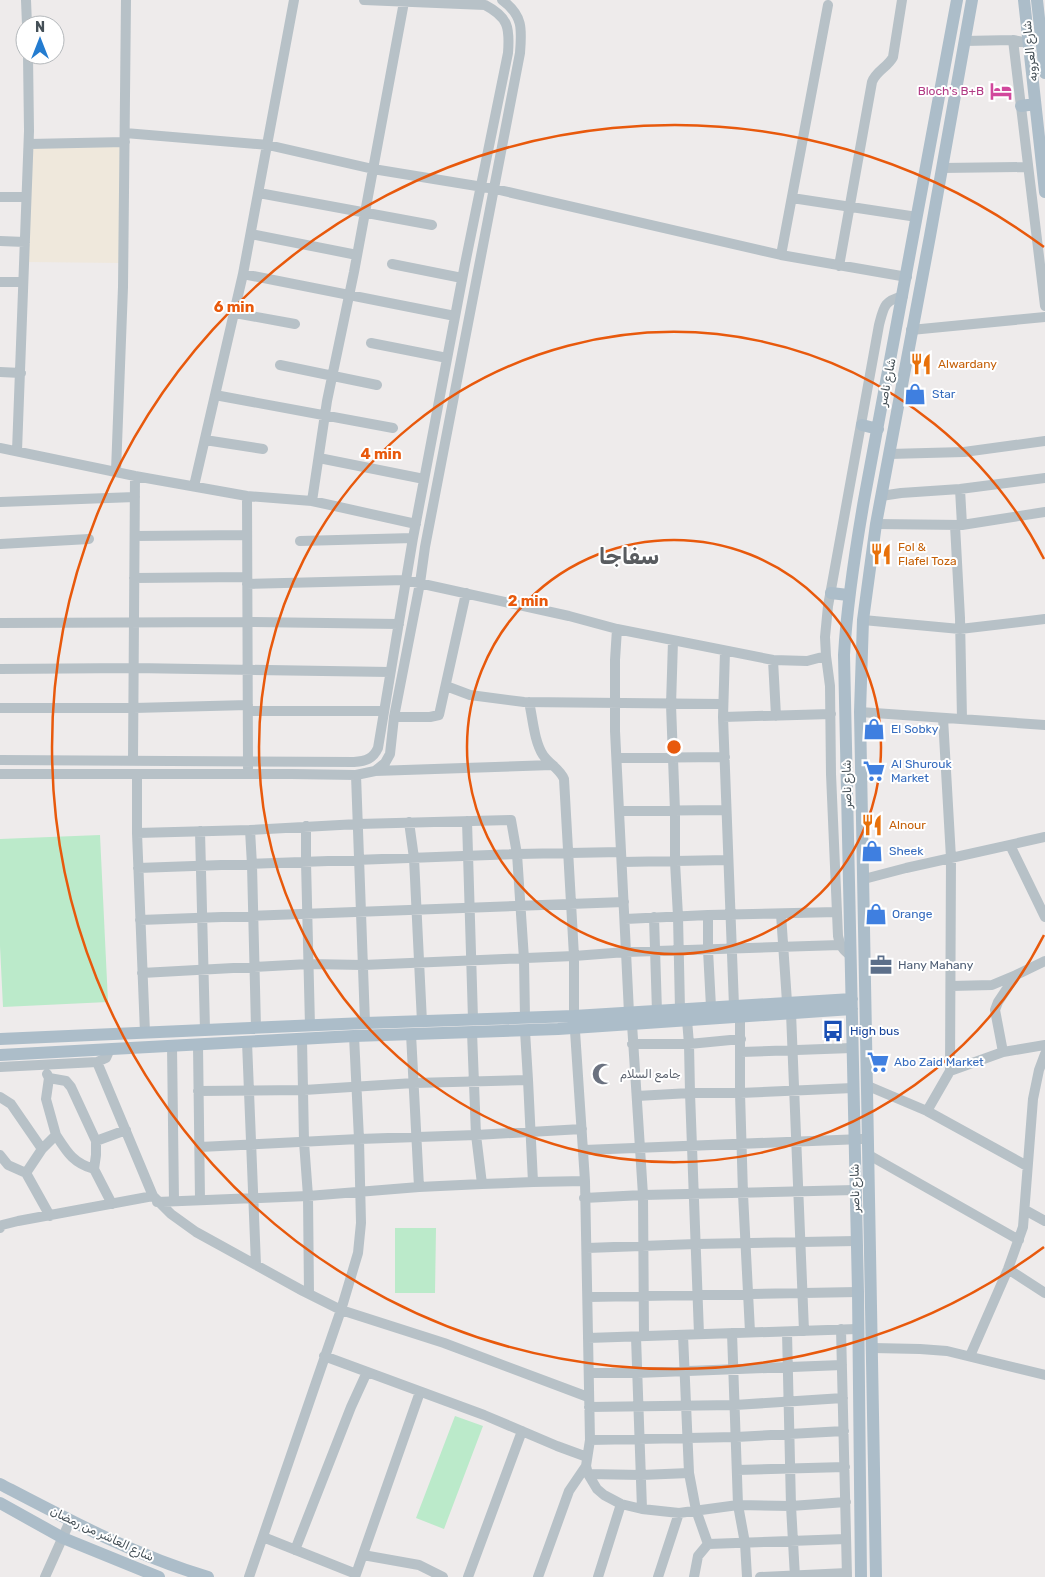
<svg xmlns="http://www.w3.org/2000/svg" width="1045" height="1577" font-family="Rubik,Cairo,sans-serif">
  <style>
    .green { fill: #bbeaca }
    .sand { fill: #efe8dc }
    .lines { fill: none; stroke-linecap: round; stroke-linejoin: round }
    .minor { stroke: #b7c1c7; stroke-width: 10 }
    .major { stroke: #acbdc9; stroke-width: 12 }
    .ring { fill: none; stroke: #e8590c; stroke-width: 2.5 }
    .labels { text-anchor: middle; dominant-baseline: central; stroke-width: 4; stroke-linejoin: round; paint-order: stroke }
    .street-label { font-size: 12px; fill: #455057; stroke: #fff }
    .hotel-label { font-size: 12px; fill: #b23c85; stroke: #fff; text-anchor: end }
    .food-label { font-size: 12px; fill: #c56008; stroke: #fff; text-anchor: start }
    .shop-label { font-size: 12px; fill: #366cbe; stroke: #fff; text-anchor: start }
    .service-label { font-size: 12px; fill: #4e5e75; stroke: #fff; text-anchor: start }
    .transit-label { font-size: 12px; fill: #164399; stroke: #fff; text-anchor: start }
    .worship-label { font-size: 12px; fill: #5b616d; stroke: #fff; text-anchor: start }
    .town-label { font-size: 22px; font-weight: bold; fill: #595c60; stroke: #fff }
    .centre { fill: #e8590c; stroke: #fff; stroke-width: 2.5 }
    .ring-label { font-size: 15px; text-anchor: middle; font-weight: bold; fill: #e8590c; stroke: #fff; stroke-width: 4; stroke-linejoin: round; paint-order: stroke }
  </style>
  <rect width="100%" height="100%" fill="#eeebeb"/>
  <!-- green -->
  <path class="green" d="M100,835L108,1002L3,1007L0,946V839Z
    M395,1228H436L435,1293H395Z
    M455,1416L483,1426L444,1529L416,1518Z"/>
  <!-- sand -->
  <path class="sand" d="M125,142L122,263L27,262L29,144Z"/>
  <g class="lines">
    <!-- minor -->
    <path class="minor" d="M26,0L27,25
      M1013,40L1045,306
      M964,41L1013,40L1029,43
      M125,133L268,145L373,169L495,189L781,255L907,277
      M29,144L125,142
      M942,168L1028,167
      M259,193L432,225
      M0,197H26
      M792,198L917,217
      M251,234L357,255
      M0,241L25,242
      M781,255L828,5
      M392,264L462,278
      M839,266L872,82C876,71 888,67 893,57L902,0
      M243,274L455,316
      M0,282H23
      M235,313L295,324
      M911,330L1045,317
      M371,343L447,358
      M280,365L377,385
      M0,372L21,373
      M215,395L393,428
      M205,440L263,449
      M0,448L135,476L247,496L312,501L416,524
      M17,451L29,131L28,55
      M889,454L964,452L1045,441
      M319,458L424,479
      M116,471L123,287L126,0
      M194,486L243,274L294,0
      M960,489L962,525
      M247,496L248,768
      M881,496L901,493L960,489L1045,478
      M312,501L327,401L354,272L404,2
      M0,502L135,497
      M876,524L962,525L1045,512
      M955,525L960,618L962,719
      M135,536L247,535
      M300,541L413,538
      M0,544L89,539
      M134,578L247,577
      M247,584L405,580L569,616L617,629L773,660L807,661L826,656
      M863,620L960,629L1045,619
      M0,623L248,622L399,624
      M617,629L615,660V731L626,952L574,956V1016L585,1181L590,1440L586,1466L588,1474L597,1489L604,1495L621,1504L642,1509L679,1513L738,1505L791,1506L846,1502
      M673,641L671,705L675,811V862L678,916L680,1010
      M725,651L723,717L734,1006
      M773,660L776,716
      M0,669L134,668L390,672
      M446,686L470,695L524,702L723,704
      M0,708H134L248,705
      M248,711H384
      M860,712L1045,725
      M394,717H430L439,715L466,593
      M723,717L831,714
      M943,718L951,858L950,1071
      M617,758L725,757
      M0,760L354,762C366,761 373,759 378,748L413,538L465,264L508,53C510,27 508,17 485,5L364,0
      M133,760L135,476
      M375,771L552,765
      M0,774H291L356,775L375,771L385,763L390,754L394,717L420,583L425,547L520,53C522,29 523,15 502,0
      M356,775L365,1023
      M620,811L726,810
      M467,821L473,1019
      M409,822L414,858L422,1022
      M306,826V862L310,1026
      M250,830L252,865L256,1028
      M200,831L205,1030
      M137,833V774
      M1010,845L1045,917
      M622,862L728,860
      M138,868L517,854L621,852
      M864,879L906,868L1045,837
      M781,914L787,1002
      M708,915V950L711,1007
      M654,917L657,1012
      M625,919L708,915L837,912
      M140,920L624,902
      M851,956C843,950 840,946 838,936L831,774L830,686L826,656L825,637L828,606L879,325C884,306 884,301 903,296
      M142,973L309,964L363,965L574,956L564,779C560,769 549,764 543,755C534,741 533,719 529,702
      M1016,975L1045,961
      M951,986L992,985L1016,975L998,1002L995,1010L1003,1052L1045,1045
      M629,1013L626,952L840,945
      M791,1013L804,1331
      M740,1016V1093L743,1194L750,1332
      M687,1020L689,1044L690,1093L699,1334
      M632,1024L643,1195L644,1336
      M472,1032L476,1135L482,1184L533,1182L528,1080
      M145,1033L137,833L250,830L358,824L511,820L517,854L524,959L525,1018
      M302,1039L304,1142L308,1196L309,1294
      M247,1042L256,1265
      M632,1044H689L741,1039
      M198,1045L200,1200
      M172,1046L174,1201
      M110,1049L106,1058L97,1062L153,1196L171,1214L196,1232L303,1291L341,1310L444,1343L588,1397
      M741,1052L852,1048
      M0,1067L97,1062
      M47,1074L49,1078L46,1099L56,1135
      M49,1078L66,1081L71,1087L96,1141V1155L94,1169
      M868,1086L927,1111L950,1071L1003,1052
      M198,1091L304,1090L414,1083L528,1080L525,1031
      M637,1096L690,1093H740L853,1088
      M0,1097L11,1104L42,1149L26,1173L50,1216
      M927,1111L1027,1166
      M96,1141L126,1130
      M200,1147L359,1139L476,1135L582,1129
      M42,1149L56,1135C67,1152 73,1163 94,1169L112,1204
      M584,1150L862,1139
      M0,1155L8,1165L26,1173
      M869,1155L1019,1240
      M533,1182L585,1181
      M419,1187L482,1184
      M584,1198L643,1195L855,1190
      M157,1202L308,1196L419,1187L411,1034
      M1025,1210L1045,1221
      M0,1228L2,1225L18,1221L153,1196
      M587,1248L696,1244L856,1241
      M1008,1269L1045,1293
      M588,1297L858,1292
      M841,1329L847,1577
      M787,1332L791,1506L795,1577
      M732,1333L738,1505
      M683,1335L689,1473L696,1510L708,1544L846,1539
      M636,1337L642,1509
      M588,1338L857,1329
      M873,1348L920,1349L947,1351L1045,1375
      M324,1356L484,1415L557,1446L587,1457
      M970,1356L1008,1269L1023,1227L1033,1099L1039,1070L1045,1054
      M589,1373H637L842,1365
      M589,1407L735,1405L843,1398
      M590,1440L736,1437L844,1431
      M737,1470L845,1467
      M588,1474L641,1475L689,1473
      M738,1505L745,1543L747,1577
      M263,1537L356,1574
      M295,1550L351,1407L367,1372
      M363,1555L419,1565L443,1577
      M45,1577L70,1521
      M249,1577L341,1310L358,1253L361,1223L359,1139L354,1036
      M355,1577L420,1392
      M468,1577L522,1431
      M538,1577L569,1491L586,1466
      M598,1577L621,1504
      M658,1577L679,1513
      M694,1577L698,1556L708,1544
      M760,1577L847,1573"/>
    <!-- major -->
    <path class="major" d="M1024,0L1045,192
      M1037,0L1045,73
      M1021,106L1035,104
      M862,425L878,429
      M831,593L848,595
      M0,1039L365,1023L574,1016L852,999
      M0,1055L354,1036L558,1029L852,1009
      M0,1484C67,1519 134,1555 208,1577
      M0,1503L63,1538L159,1577
      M861,1577L858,1292L844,655C847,603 855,552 864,500L957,0
      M876,1577L860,712L863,620L876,524L930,236L972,0"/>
  </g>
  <!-- distance rings -->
  <g class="ring">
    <circle cx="674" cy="747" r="207"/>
    <path d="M1044 935A415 415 0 1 1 1044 559"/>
    <path d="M1044 1247A622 622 0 1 1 1044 247"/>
  </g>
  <!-- icons -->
  <defs>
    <g id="hotel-bare" transform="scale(1.725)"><path d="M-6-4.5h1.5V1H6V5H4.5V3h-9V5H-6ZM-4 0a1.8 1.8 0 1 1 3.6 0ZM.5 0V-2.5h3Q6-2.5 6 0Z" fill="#d1479c" stroke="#fff" stroke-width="2.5" paint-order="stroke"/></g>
    <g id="restaurant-bare" transform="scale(1.725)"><path d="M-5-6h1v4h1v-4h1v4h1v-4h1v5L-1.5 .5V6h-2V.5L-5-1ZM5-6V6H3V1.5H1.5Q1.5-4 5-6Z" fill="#e8710a" stroke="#fff" stroke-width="2.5" paint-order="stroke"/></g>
    <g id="shop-bare" transform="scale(1.725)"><path d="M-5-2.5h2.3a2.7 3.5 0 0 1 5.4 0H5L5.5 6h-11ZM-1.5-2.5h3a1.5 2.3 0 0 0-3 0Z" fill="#3f7fe0" stroke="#fff" stroke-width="2.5" paint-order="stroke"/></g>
    <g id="supermarket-bare" transform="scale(1.725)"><path d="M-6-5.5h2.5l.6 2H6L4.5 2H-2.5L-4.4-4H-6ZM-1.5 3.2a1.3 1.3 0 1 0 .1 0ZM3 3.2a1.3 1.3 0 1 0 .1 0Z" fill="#3f7fe0" stroke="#fff" stroke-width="2.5" paint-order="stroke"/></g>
    <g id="office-bare" transform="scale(1.725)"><path d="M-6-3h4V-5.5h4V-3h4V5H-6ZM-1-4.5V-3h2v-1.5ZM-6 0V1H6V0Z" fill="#5c6f8a" stroke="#fff" stroke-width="2.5" paint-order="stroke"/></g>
    <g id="bus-bare" transform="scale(1.725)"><path d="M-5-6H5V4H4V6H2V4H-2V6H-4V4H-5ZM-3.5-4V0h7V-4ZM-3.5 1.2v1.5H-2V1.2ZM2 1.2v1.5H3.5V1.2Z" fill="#1a4fb4" stroke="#fff" stroke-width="2.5" paint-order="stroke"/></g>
    <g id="mosque-bare" transform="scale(1.725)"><path d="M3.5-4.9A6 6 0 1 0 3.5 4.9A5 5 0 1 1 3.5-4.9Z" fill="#6b7280" stroke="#fff" stroke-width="2.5" paint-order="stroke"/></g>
  </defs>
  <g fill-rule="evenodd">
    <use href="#hotel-bare" x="1001" y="91"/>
    <use href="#restaurant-bare" x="921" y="364"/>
    <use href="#shop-bare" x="915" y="394"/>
    <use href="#restaurant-bare" x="881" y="554"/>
    <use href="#shop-bare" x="874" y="729"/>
    <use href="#supermarket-bare" x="874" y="771"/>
    <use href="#restaurant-bare" x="872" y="825"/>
    <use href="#shop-bare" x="872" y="851"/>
    <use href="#shop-bare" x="876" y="914"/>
    <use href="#office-bare" x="881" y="965"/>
    <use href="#bus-bare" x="833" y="1031"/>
    <use href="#supermarket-bare" x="878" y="1062"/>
    <use href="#mosque-bare" x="603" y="1074"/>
  </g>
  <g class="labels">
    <!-- street labels -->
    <g class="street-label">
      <text transform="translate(1030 51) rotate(-96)">شارع العروبه</text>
      <text transform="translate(887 382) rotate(-79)">شارع ناصر</text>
      <text transform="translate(847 784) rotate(-91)">شارع ناصر</text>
      <text transform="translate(855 1188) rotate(-91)">شارع ناصر</text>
      <text transform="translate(102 1534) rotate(25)">شارع العاشر من رمضان</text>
    </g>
    <!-- hotel labels -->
    <g class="hotel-label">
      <text x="984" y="91">Bloch's B+B</text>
    </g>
    <!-- food labels -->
    <g class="food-label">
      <text x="938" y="364">Alwardany</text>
      <text x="898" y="547">Fol &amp;<tspan x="898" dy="14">Flafel Toza</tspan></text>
      <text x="889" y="825">Alnour</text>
    </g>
    <!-- shop labels -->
    <g class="shop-label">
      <text x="932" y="394">Star</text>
      <text x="891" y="729">El Sobky</text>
      <text x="891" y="764">Al Shurouk<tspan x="891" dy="14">Market</tspan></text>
      <text x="889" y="851">Sheek</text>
      <text x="892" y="914">Orange</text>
      <text x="894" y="1062">Abo Zaid Market</text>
    </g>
    <!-- service labels -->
    <g class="service-label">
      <text x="898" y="965">Hany Mahany</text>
    </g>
    <!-- transit labels -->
    <g class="transit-label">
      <text x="850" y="1031">High bus</text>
    </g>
    <!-- worship labels -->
    <g class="worship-label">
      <text x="620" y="1074">جامع السلام</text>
    </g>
    <!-- town labels -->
    <g class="town-label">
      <text x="629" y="556">سفاجا</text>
    </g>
  </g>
  <circle cx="674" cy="747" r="8" class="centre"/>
  <g class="ring-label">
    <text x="234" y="312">6 min</text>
    <text x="381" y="459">4 min</text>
    <text x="528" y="606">2 min</text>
  </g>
  <!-- north arrow -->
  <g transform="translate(40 40)"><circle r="24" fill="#ffffff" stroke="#b5b9bc"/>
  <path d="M0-4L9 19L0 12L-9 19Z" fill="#247cd0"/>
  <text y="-8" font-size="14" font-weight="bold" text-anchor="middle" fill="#455057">N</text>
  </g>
</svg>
